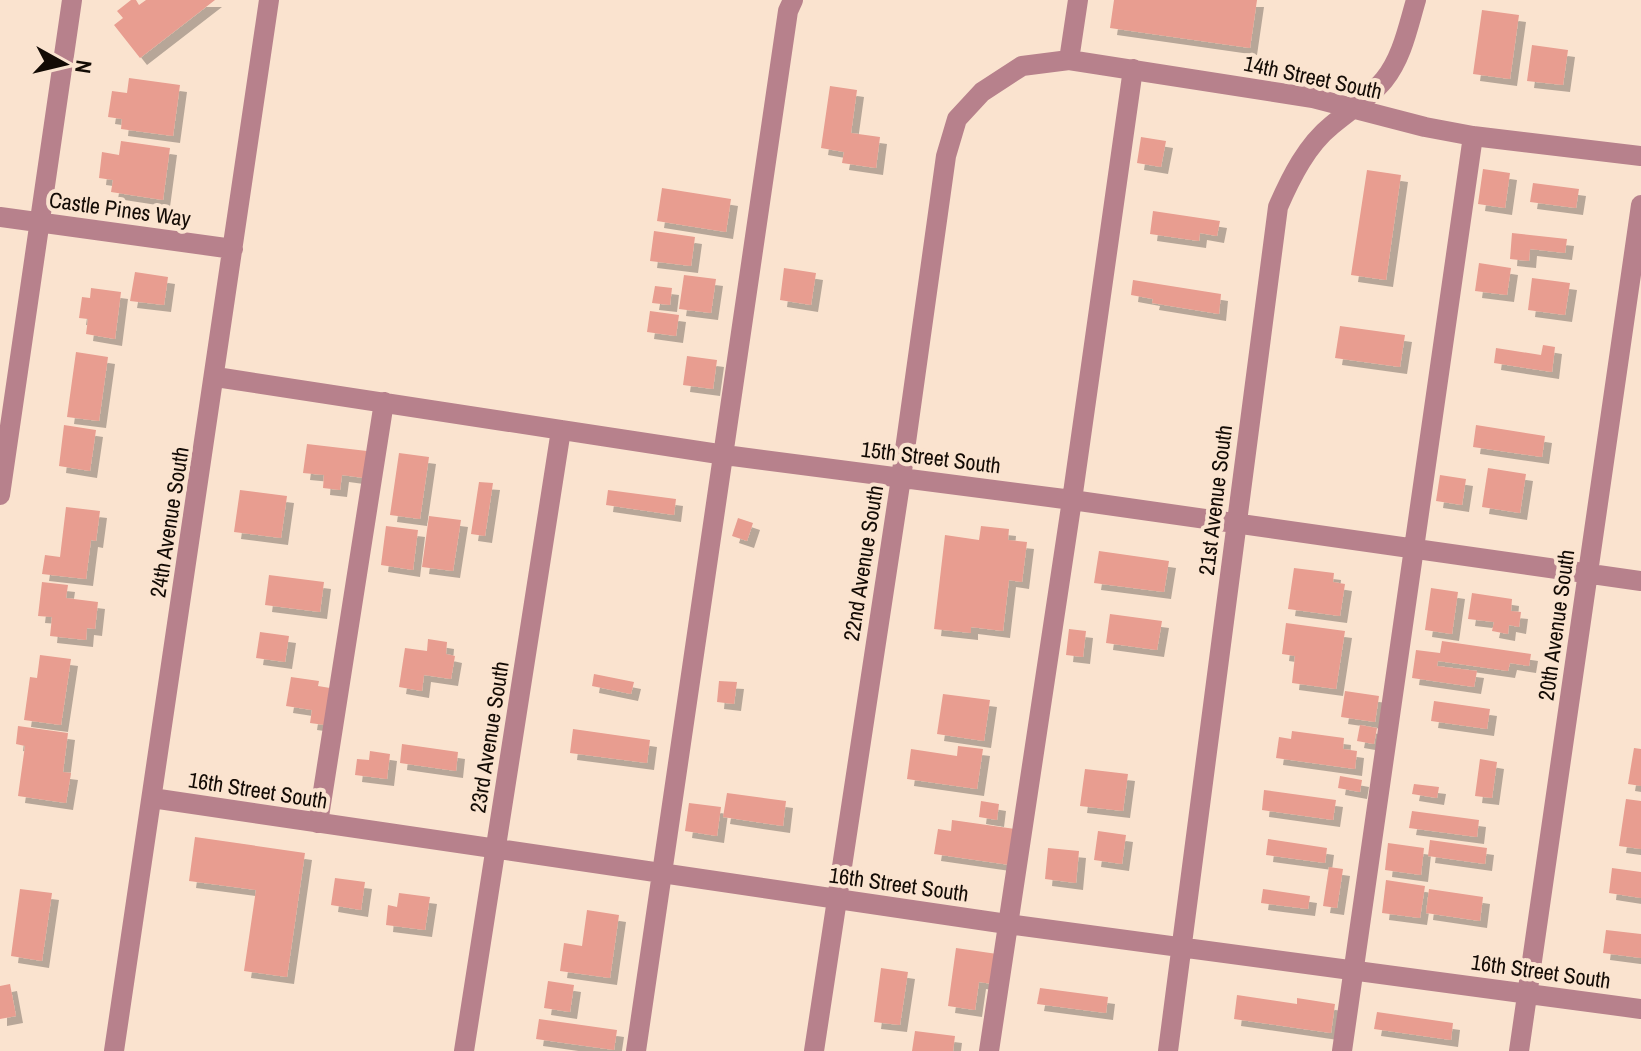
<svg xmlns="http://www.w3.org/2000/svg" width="1641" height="1051" font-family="'Archivo Narrow',sans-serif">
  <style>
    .building { fill: #e89d90; filter: url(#shadow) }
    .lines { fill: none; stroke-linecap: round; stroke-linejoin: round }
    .minor { stroke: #b7818c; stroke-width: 20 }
    .labels { text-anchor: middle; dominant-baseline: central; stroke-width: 8; stroke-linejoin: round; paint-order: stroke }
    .street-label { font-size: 22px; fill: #130b05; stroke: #fae3cf }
  </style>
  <defs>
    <filter id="shadow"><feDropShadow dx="7" dy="7" stdDeviation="0" flood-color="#0004"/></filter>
  </defs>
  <rect width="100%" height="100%" fill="#fae3cf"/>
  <!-- building -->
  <path class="building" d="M131,0H136L139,5L146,0H215L140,58L114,25L123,18L117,11Z
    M1114,0H1257L1250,48L1110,28Z
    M1482,10L1519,15L1510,79L1473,74Z
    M1532,45L1568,50L1563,85L1527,81Z
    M129,78L180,85L173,136L121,129L122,119L108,117L112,91L127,93Z
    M830,86L857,90L851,133L880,137L876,168L842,163L844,152L821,148Z
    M1141,137L1166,141L1161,167L1137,163Z
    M121,141L170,148L163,200L111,192L113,180L99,178L102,152L119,155Z
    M1483,169L1510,173L1505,208L1478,204Z
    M1367,170L1401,175L1386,280L1351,275Z
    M1533,183L1579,189L1576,208L1530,202Z
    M662,188L731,199L726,232L657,221Z
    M1153,211L1220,221L1217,236L1200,233L1199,241L1150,234Z
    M654,231L695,237L691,266L650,261Z
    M1512,233L1567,239L1565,253L1530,249L1529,261L1510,259Z
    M1479,263L1511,268L1507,295L1475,291Z
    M784,268L816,273L811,305L780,300Z
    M135,272L168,277L164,305L130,301Z
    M684,275L716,279L711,313L679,309Z
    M1532,278L1570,283L1565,315L1528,310Z
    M1133,280L1221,294L1219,314L1152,303L1153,299L1131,295Z
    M655,286L672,288L670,305L652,303Z
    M91,288L121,292L115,339L86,334L88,319L79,318L82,297L90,298Z
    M650,311L679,315L676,336L647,332Z
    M1340,326L1405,335L1400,367L1335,358Z
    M1543,345L1555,347L1552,372L1494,363L1496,348L1541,355Z
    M76,352L108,357L99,421L67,417Z
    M687,356L717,360L713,389L683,385Z
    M64,425L96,430L90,471L59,466Z
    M1476,425L1545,436L1542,457L1473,447Z
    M307,444L367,451L364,478L342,475L340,490L323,488L324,475L303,473Z
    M399,453L429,457L420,519L390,515Z
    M1488,468L1526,474L1520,513L1482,507Z
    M1440,475L1466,479L1462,505L1436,501Z
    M479,482L493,483L485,536L471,534Z
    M240,490L287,496L281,538L234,532Z
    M608,490L676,499L674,515L606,505Z
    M66,507L100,511L96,541L91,540L86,579L42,574L45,555L60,557Z
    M429,516L461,520L453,571L422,567Z
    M738,518L753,523L747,541L732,536Z
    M386,526L418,530L413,570L381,565Z
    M981,526L1009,529L1008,540L1027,542L1022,582L1009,580L1003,631L971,627V633L934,629L945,535L979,540Z
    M1099,551L1169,561L1164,592L1094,583Z
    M1294,568L1334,573L1333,582L1345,584L1340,616L1288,609Z
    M269,575L324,582L320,612L265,605Z
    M42,582L68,585L66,598L98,602L95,629L87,628L86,640L50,636L52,617L38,616Z
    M1431,588L1458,592L1452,634L1425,630Z
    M1472,593L1512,599L1511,611L1521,612L1519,627L1509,625L1508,634L1492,631L1494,622L1468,619Z
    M1110,614L1162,621L1157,650L1106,643Z
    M1286,623L1345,631L1336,689L1292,683L1295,656L1282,654Z
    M1069,629L1086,631L1083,657L1066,655Z
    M260,632L289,636L285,662L256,658Z
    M428,639L447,642L446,654L455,656L451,679L424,675L422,691L399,687L405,648L427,651Z
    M1442,641L1531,654L1529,666L1510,663L1508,671L1438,661L1437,666L1477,671L1474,687L1412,678L1416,650L1440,653Z
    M40,655L71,659L61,725L24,720L30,677L37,678Z
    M594,674L634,682L631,694L592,686Z
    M291,677L319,681L318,686L330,688L325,725L310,723L312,710L286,706Z
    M719,681L737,682L734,704L717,702Z
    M1345,691L1379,696L1375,722L1341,717Z
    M943,694L990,700L984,741L937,734Z
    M1434,701L1490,709L1487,729L1431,721Z
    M1360,725L1377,728L1374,744L1357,741Z
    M18,726L68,733L63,772L71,773L66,803L18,796L25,746L16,744Z
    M573,729L650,740L647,763L570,753Z
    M1292,731L1344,738L1343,749L1357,751L1355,769L1276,758L1279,737L1291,739Z
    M402,744L458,752L456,771L400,763Z
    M958,746L983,749L977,789L907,779L911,749L957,756Z
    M1634,748L1641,749V786L1628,784Z
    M370,751L390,754L387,779L355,775L357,759L369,760Z
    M1480,759L1497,762L1492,798L1475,796Z
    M1085,769L1128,774L1123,811L1080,806Z
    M1340,776L1362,780L1360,792L1338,788Z
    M1414,784L1439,787L1437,798L1412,794Z
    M1264,790L1336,800L1333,820L1262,810Z
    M727,793L786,801L783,826L723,817Z
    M1626,799L1641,801V849L1619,846Z
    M981,801L999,804L997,820L979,817Z
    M689,803L721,807L717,836L685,831Z
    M1412,811L1479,820L1477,837L1409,828Z
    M952,820L1015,829L1010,865L934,854L938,829L951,831Z
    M1098,831L1126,835L1122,864L1094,860Z
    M195,837L305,853L287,977L244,971L256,890L189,881Z
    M1268,839L1327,848L1325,863L1266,855Z
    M1430,840L1487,848L1485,864L1428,856Z
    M1388,843L1424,848L1421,875L1385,870Z
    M1048,848L1079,851L1076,883L1045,879Z
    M1329,867L1343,869L1337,908L1323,906Z
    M1612,868L1641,872V898L1609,893Z
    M335,878L365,882L361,910L331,905Z
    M1386,880L1425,886L1420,918L1382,913Z
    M20,889L52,893L42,961L11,956Z
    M1263,889L1310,896L1308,909L1261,903Z
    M1429,889L1483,897L1480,921L1426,913Z
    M399,893L430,897L425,930L386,925L388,905L397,907Z
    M587,910L619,915L610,978L560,971L564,943L582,946Z
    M1606,930L1641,934V958L1603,953Z
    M956,948L997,954L993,984L979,982L975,1010L948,1006Z
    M881,968L908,972L900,1025L874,1022Z
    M548,981L574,985L570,1012L544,1008Z
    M10,984L16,1016L0,1019V986Z
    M1040,988L1108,997L1106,1013L1037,1004Z
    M1237,995L1297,1004V998L1335,1004L1331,1033L1234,1019Z
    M1377,1012L1453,1023L1451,1040L1374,1029Z
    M539,1019L617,1030L614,1050L536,1039Z
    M915,1031L955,1036L953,1051H912Z"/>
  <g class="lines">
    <!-- minor -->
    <path class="minor" d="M1069,60L1078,0
      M0,217L233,249
      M216,377L725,455L1072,500L1641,581
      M0,495L72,0
      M152,798L1007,924L1641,1009
      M318,823L384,402
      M114,1051L269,0
      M464,1051L561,430
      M636,1051L788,11L793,0
      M814,1051L901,478L946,156L957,119L982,92L1022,66L1069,60L1313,98L1425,127L1473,136L1641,156
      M989,1051L1072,500L1133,69
      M1168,1051L1278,207C1291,177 1307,145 1332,125C1350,110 1369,98 1384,80C1402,58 1408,27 1416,0
      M1342,1051L1473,136
      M1519,1051L1641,205"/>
  </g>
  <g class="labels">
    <!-- street labels -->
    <g class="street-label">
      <text transform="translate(1313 77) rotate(12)">14th Street South</text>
      <text transform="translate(120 209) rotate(8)">Castle Pines Way</text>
      <text transform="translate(931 457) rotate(7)">15th Street South</text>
      <text transform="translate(1215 500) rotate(-83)">21st Avenue South</text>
      <text transform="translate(169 522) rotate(-81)">24th Avenue South</text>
      <text transform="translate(863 563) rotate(-81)">22nd Avenue South</text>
      <text transform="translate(1556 625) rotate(-82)">20th Avenue South</text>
      <text transform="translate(489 737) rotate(-81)">23rd Avenue South</text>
      <text transform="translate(258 790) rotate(9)">16th Street South</text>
      <text transform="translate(899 884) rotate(8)">16th Street South</text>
      <text transform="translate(1541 971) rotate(8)">16th Street South</text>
    </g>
  </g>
  <!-- north arrow -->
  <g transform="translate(64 64) rotate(98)" stroke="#fae3cf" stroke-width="6" paint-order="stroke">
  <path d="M0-6L14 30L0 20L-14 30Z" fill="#130b05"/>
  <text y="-12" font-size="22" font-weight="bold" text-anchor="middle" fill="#130b05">N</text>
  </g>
</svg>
